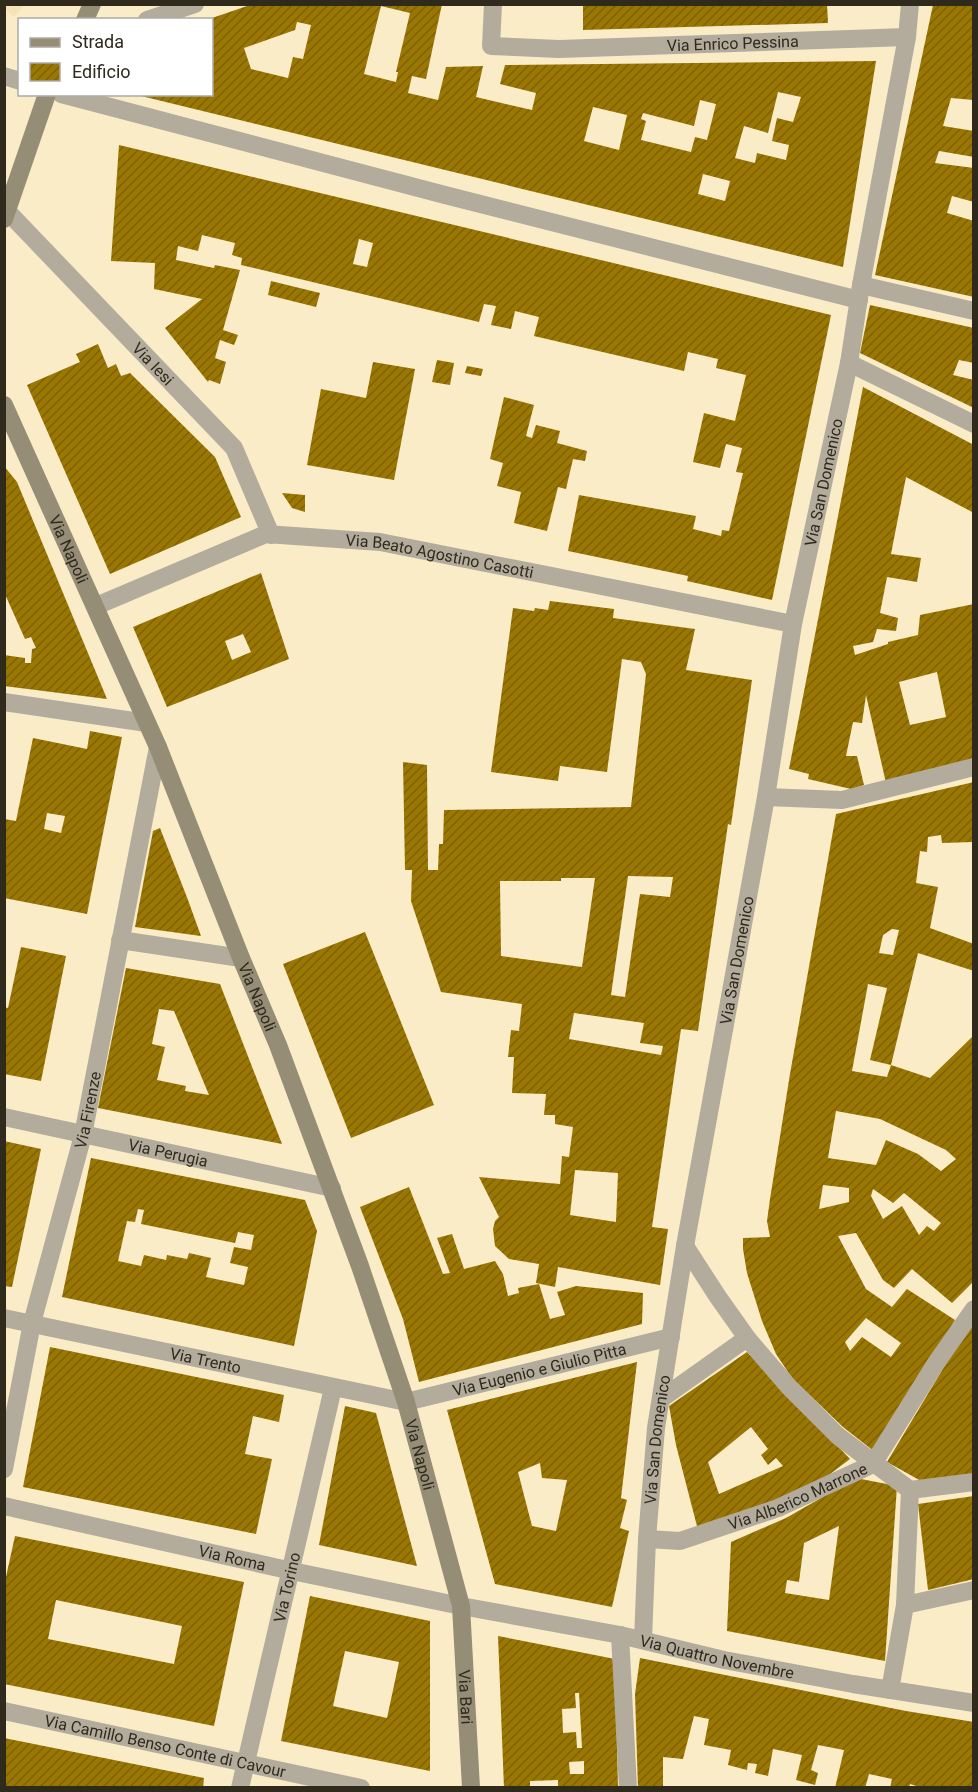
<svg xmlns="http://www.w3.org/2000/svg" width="978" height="1792" font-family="Roboto,sans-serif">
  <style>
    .built { fill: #f5e2b7 }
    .building { fill: url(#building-hatch); fill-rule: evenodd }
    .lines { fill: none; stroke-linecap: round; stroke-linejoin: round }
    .pedestrian { stroke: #b3ac9d; stroke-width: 18 }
    .minor { stroke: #b3ac9d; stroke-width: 18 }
    .tertiary { stroke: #b3ac9d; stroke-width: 18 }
    .secondary { stroke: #968d77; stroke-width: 18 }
    .labels { text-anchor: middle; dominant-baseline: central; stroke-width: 5; stroke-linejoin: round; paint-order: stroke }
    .street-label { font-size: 16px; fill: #302a1d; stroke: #fff }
  </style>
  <defs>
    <pattern id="building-hatch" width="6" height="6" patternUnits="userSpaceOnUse" patternTransform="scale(1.5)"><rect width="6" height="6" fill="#9a7603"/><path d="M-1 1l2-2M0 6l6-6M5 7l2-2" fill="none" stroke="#7e6104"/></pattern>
  </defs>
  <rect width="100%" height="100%" fill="#fbecc8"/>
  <!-- built -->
  <path class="built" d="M5,4H24V5L14,17L5,9Z"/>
  <!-- building -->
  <path class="building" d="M253,4H442L426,79L412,76L408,93L438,100L446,67L483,66L476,97L532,110L536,93L500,84L505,65L876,61L843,267L137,95L212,94V18ZM381,6L410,13L396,72H398L396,82L364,74ZM297,22L311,25L303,59L293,57L288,78L251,69L244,48L295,30ZM778,92L801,97L793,122L777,118L772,141L789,145L786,160L757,153L755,163L735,158L744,126L768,133ZM700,100L716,104L707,140L695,137L691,152L641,140L646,121L641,119L643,113L694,126ZM593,107L627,115L619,150L584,141ZM703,174L730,181L725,201L698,194Z
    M583,4H827L828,23L583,30Z
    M933,5H974V100L951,98L943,126L974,131V157L939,151L935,163L974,168V202L952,196L947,213L974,221V297L875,275Z
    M119,145L831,315L772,600L687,581L688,576L568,551L579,495L696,516L693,529L721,536L722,530L729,531L743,473L736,472L742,448L726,444L720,468L693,462L704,413L735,421L746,375L716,368L718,359L688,352L684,371L534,336L539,317L515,311L511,329L491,325L496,306L484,304L479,322L241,265L242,258L232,255L235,243L202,235L198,251L178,246L176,260L214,268L215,265L240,270L223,330L238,335L234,345L220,340L215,358L226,362L220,384L209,380L208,382L165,328L202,299L154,289L155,263L111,261ZM359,239L373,243L367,267L353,264Z
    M271,281L320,293L316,307L268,295Z
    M870,305L974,328V363L959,360L953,375L974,380V408L860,353Z
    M98,344L108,368L116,364L121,376L130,373L215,457L241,517L110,574L27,385L80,362L76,354Z
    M437,360L454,363L450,385L432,382Z
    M373,362L415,369L394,480L307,465L321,389L366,398Z
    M467,366L483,369L481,376L465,373Z
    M863,387L974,445V513L906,477L891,554L921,558L917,582L887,577L880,613L898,618L896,631L877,629L873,642L853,646L855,655L888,644V642L918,635L920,615L974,604V762L886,783L866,695L862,723L853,722L846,756H857L864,785L851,789L808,779L809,774L789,769ZM937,672L946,717L910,725L899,682Z
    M504,397L534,405L526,436L532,438L536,425L560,431L557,443L587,451L585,461L573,459L566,489L558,487L547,531L514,523L521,492L497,486L503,463L490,459Z
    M4,466L17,482L107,699L4,686V655L25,658V663H31L32,649L36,648L31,637L25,639L4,592Z
    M282,493L305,495V512L292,508Z
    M261,573L289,659L167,707L133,627ZM243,634L251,652L232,660L225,641Z
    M550,601L614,609L613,618L695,629L686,670L752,680L731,825L728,824L698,1031L681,1029L652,1227L668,1229L660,1285L558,1267L555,1287L536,1283L539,1264L509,1259L495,1246L493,1229L495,1221L499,1217L479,1177L560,1184L562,1156L569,1157L573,1127L555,1124V1115H544L546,1094L512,1093L514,1057H508L511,1030L519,1031L522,1004L441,992L411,901L412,870H405L403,762L427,765L428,870H438L439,844H443L444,810L631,807L646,674L641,662L622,659L607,772L560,766L558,781L491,772L513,608L534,611L535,608L548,610ZM628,876L673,877L670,897L640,894L625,997L611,995ZM561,878H595L582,967L501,956L500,881H561ZM574,1013L644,1023L640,1043L663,1046L661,1055L569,1039ZM575,1170L618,1173L616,1222L570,1215Z
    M90,731L122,737L87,914L4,898V819L16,821L33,738L87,749ZM47,813L65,816L61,833L44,829Z
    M974,782L973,842L942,843L941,835L928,837L927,852L920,851L916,883L938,887L930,928L974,944V971L918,953L891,1065L930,1078L972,1037L974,1038V1281L952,1303L912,1269L894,1288L883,1280L856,1233L838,1236L866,1289L892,1307L907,1289L955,1320L875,1452L843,1427L792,1378L776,1354L762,1321L747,1273L743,1249V1238L770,1237L767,1221L770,1199L790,1074L836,814ZM892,929L899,930L893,955L879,953L883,935ZM868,984L887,988L870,1060L891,1065L887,1077L852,1071ZM836,1111L880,1119L946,1150L956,1159L941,1171L918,1154L886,1140L876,1165L828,1158ZM823,1185L849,1188V1202L819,1209ZM873,1189L893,1203L904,1193L941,1223L934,1231L927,1226L919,1235L902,1206L883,1219L871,1196ZM866,1318L901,1343L891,1357L862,1337L850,1351L845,1342Z
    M160,828L188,900L201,936L135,927L153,831Z
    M365,932L434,1105L351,1138L283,964Z
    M21,947L66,956L41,1081L4,1074V1007L8,1008Z
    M126,968L220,984L282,1144L98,1108ZM159,1009L174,1011L209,1095L185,1091L186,1086L157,1080L165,1047L152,1044Z
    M4,1141L41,1149L12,1287L4,1286Z
    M91,1158L305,1200L317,1231L294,1346L62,1297ZM138,1209L144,1210L141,1224L235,1243L238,1232L254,1235L251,1250L234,1247L230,1263L248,1267L244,1285L206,1277L211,1258L189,1253L187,1259L167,1255L166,1260L144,1255L141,1266L118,1261L127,1221L135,1222Z
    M409,1187L443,1274L450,1273L437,1238L452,1234L464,1269L495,1261L503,1274L508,1296L519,1293L518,1288L539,1284L550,1319L565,1315L557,1292L576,1286L643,1293L642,1324L419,1382L403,1319L360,1207Z
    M974,1321V1477L921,1481L887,1462L959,1342Z
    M50,1347L284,1395L279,1422L253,1416L245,1454L272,1459L256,1534L23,1487Z
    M747,1352L850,1459L826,1477L800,1492L698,1530L676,1445L669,1406ZM751,1427L768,1449L761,1455L768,1465L776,1458L783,1466L719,1494L708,1462Z
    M637,1362L621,1498L627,1500L620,1528L629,1531L612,1607L495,1584L447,1410ZM540,1463L542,1478L567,1480L556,1531L532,1526L518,1472Z
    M345,1406L376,1413L417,1566L319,1545Z
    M856,1478L897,1486L885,1661L727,1631L731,1542L786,1518ZM839,1526L829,1600L785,1593L787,1580L799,1582L804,1543Z
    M974,1496V1579L928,1590L918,1504Z
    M15,1536L244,1582L214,1726L4,1684V1586ZM56,1600L182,1626L174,1664L48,1639Z
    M310,1596L430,1621V1771L281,1741ZM345,1651L399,1662L387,1718L333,1706Z
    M498,1636L615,1659L618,1788H558V1780L530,1781V1788H504ZM575,1693H579L582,1748H577L576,1732L563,1733L562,1709L576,1708ZM584,1761V1774H570L569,1762Z
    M640,1658L906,1711L974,1722V1788H923L910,1784L909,1788H890L892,1779L869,1774L865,1788H835L844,1750L818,1745L811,1770L818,1773L815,1785L796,1780L802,1755L773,1749L768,1776L755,1773L757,1764L748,1763L747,1770L728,1765L731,1750L704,1745L709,1719L694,1716L683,1759L663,1757V1788H638L635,1694Z
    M4,1738L204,1778L203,1788H4Z"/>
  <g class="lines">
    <!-- pedestrian -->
    <path class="pedestrian" d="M4,76L20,81
      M61,94L445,195L859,300
      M661,1399L747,1338L789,1387L838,1436L910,1490L974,1482
      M905,1605L910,1490"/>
    <!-- minor -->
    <g class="minor">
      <path id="s1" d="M493,4L491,46L559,49L907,37"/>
      <path d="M147,20L195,4"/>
      <path id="s2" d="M8,212L234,448L271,535"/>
      <path d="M861,285L974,311"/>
      <path d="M849,363L974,424"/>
      <path id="s3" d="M96,606L266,534L380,542L793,624"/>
      <path d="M4,702L147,723"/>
      <path d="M766,797L842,800L974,767"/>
      <path d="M120,940L241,958"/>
      <path id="s4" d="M4,1117L332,1188"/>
      <path d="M685,1246L718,1297L747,1338"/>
      <path id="s5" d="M4,1318L406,1402L671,1337"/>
      <path id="s6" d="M4,1469L32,1323L83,1135L158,747"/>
      <path id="s7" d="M4,1506L292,1571L461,1606"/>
      <path id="s8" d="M647,1539L680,1541L778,1508L873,1464L936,1363L974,1309"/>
      <path d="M620,1635L628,1788"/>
      <path d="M890,1690L905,1605L974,1590"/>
      <path id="s9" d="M4,1711L361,1788"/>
      <path id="s10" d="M240,1788L333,1388"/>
    </g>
    <!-- tertiary -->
    <g class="tertiary">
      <path id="s11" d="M461,1606L620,1635L724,1660L853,1684L974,1703"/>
      <path id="s12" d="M643,1640L647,1539L656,1428L685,1246L766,797L793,624L849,363L861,285L907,37L910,4"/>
    </g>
    <!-- secondary -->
    <g class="secondary">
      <path d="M85,20L92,4"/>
      <path d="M4,219L47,94"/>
      <path id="s13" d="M4,405L158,747L241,958L278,1045L360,1266L406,1402L461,1606L471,1788"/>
    </g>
  </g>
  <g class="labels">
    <!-- street labels -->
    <g class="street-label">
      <text stroke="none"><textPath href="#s1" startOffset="284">Via Enrico Pessina</textPath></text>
      <text stroke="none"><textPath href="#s2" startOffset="210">Via Iesi</textPath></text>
      <text stroke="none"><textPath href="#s12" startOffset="1173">Via San Domenico</textPath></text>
      <text stroke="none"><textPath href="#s13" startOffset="158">Via Napoli</textPath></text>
      <text stroke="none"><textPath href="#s3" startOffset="360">Via Beato Agostino Casotti</textPath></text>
      <text stroke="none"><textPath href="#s12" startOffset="687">Via San Domenico</textPath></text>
      <text stroke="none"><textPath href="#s13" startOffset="644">Via Napoli</textPath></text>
      <text stroke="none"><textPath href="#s6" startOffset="369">Via Firenze</textPath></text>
      <text stroke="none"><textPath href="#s4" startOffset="168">Via Perugia</textPath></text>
      <text stroke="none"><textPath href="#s5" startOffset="206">Via Trento</textPath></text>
      <text stroke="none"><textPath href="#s5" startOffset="548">Via Eugenio e Giulio Pitta</textPath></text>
      <text stroke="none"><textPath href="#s12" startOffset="201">Via San Domenico</textPath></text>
      <text stroke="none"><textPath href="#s13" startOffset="1130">Via Napoli</textPath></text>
      <text stroke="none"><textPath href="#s8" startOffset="159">Via Alberico Marrone</textPath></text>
      <text stroke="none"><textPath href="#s7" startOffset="234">Via Roma</textPath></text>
      <text stroke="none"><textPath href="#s10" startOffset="206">Via Torino</textPath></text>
      <text stroke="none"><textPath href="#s11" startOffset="261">Via Quattro Novembre</textPath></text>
      <text stroke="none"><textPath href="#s13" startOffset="1378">Via Bari</textPath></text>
      <text stroke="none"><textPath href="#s9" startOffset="165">Via Camillo Benso Conte di Cavour</textPath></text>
    </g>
  </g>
  <!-- border -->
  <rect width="978" height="1792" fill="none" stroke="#302a1d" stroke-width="12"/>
  <!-- legend -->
  <rect x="18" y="18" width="195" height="78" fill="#ffffff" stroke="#acaaa5" stroke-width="1.5"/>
  <rect x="30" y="38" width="30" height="9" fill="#968d77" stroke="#acaaa5" stroke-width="1.5"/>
  <text x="72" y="48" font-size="18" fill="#302a1d">Strada</text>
  <rect x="30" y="63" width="30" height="18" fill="url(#building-hatch)" stroke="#acaaa5" stroke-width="1.5"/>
  <text x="72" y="78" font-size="18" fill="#302a1d">Edificio</text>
</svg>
